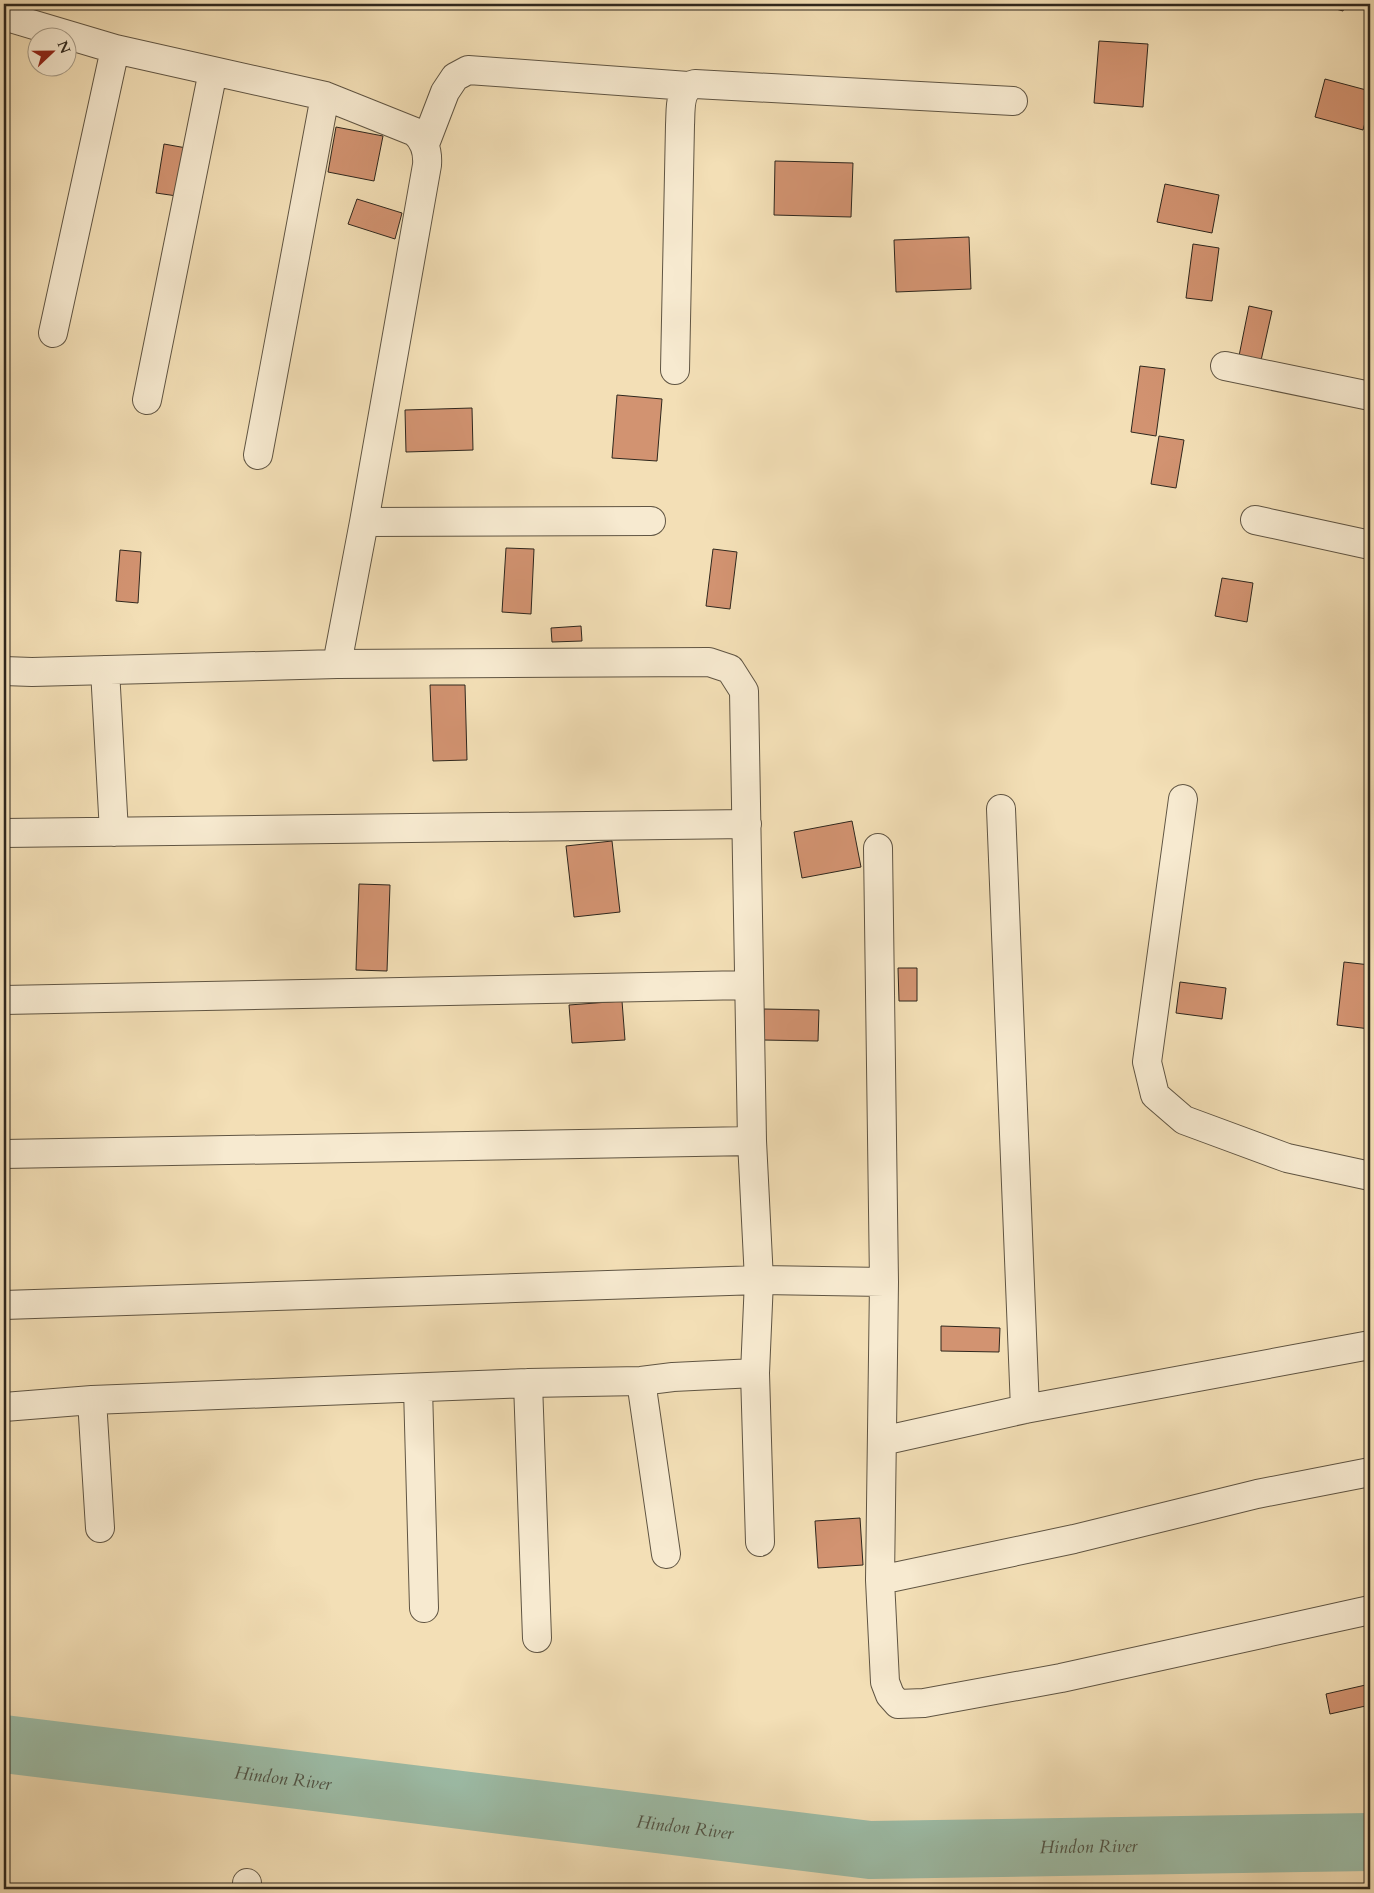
<svg xmlns="http://www.w3.org/2000/svg" width="1374" height="1893" font-family="Cardo,serif">
  <style>
    .lines { fill: none; stroke-linecap: round; stroke-linejoin: round }
    .river { stroke: #9dbda8; stroke-width: 58 }
    .building { fill: #d29371; stroke: #2f271d }
    .street-casing { stroke: #605543; stroke-width: 30 }
    .street { stroke: #f7ead0; stroke-width: 28 }
    .labels { text-anchor: middle; dominant-baseline: central; stroke-width: 4.5; stroke-linejoin: round; paint-order: stroke }
    .water-label { font-size: 18px; font-style: italic; fill: #505447; stroke: #f7ead0 }
  </style>
  <rect width="100%" height="100%" fill="#f3dfb6"/>
  <filter id="stains"><feTurbulence type="fractalNoise" baseFrequency=".004" numOctaves="4"/><feColorMatrix values="0 0 0 0 .2 0 0 0 0 .09 0 0 0 0 .02 0 0 0 .5 -.17"/></filter>
  <radialGradient id="worn" r=".72"><stop offset=".6" stop-color="#630" stop-opacity="0"/><stop offset="1" stop-color="#630" stop-opacity=".3"/></radialGradient>
  <g class="lines">
    <!-- river -->
    <path class="river" id="s1" d="M4,1744L870,1850L1370,1842"/>
  </g>
  <!-- building -->
  <path class="building" d="M1318,4H1345L1343,11Z
    M1099,41L1148,44L1143,107L1094,103Z
    M1325,79L1370,91V104L1363,130L1315,117Z
    M336,127L383,136L374,181L328,172Z
    M164,144L192,149L184,197L156,193Z
    M775,161L853,163L851,217L774,215Z
    M1165,184L1219,195L1212,233L1157,222Z
    M357,199L402,213L395,239L348,224Z
    M969,237L971,289L896,292L894,240Z
    M1193,244L1219,248L1212,301L1186,298Z
    M1249,306L1272,311L1260,365L1238,361Z
    M1140,366L1165,369L1156,436L1131,432Z
    M617,395L662,399L657,461L612,458Z
    M472,408L473,450L406,452L405,410Z
    M1159,436L1184,440L1176,488L1151,484Z
    M506,548L534,549L531,614L502,612Z
    M713,549L737,552L730,609L706,606Z
    M120,550L141,552L138,603L116,601Z
    M1222,578L1253,583L1247,622L1215,616Z
    M581,626L582,641L552,642L551,628Z
    M430,685H465L467,760L433,761Z
    M852,821L861,867L802,878L794,832Z
    M612,841L620,912L574,917L566,846Z
    M359,884L390,885L387,971L356,970Z
    M1344,962L1370,965V1029L1337,1025Z
    M898,968H917V1001H899Z
    M1180,982L1226,988L1222,1019L1176,1013Z
    M622,1001L625,1040L572,1043L569,1005Z
    M764,1009L819,1010L818,1041L763,1040Z
    M941,1326L1000,1328L999,1352L941,1351Z
    M860,1518L863,1565L818,1568L815,1521Z
    M1370,1684V1705L1330,1714L1326,1694Z"/>
  <g class="lines">
    <!-- street casing -->
    <g class="street-casing">
      <path id="street" d="M4,16L115,49L325,96L415,132C425,141 428,152 427,165L364,522L337,664
        M425,144L445,92L455,77L468,70L688,86
        M53,333L115,49
        M1225,366L1370,396
        M675,370L680,125C681,111 678,88 695,84L1013,101
        M147,400L213,71
        M258,455L325,96
        M1255,520L1370,545
        M364,522L651,521
        M105,670L114,832
        M4,671L32,672L337,664L709,662L730,669L744,691L752,1141L759,1280L755,1373L673,1377L641,1381L528,1383L92,1400L4,1407
        M1183,799L1147,1062L1155,1095L1184,1120L1287,1158L1370,1176
        M1001,809L1025,1409
        M4,833L747,824
        M878,848L884,1282L880,1580L885,1682L890,1695L898,1704L924,1703L1061,1678L1370,1610
        M4,1000L748,985
        M4,1154L752,1141
        M4,1305L759,1280L884,1282
        M755,1373L760,1542
        M641,1381L666,1554
        M528,1383L537,1638
        M418,1388L424,1608
        M92,1400L100,1528
        M882,1441L1025,1409L1370,1345
        M880,1580L1074,1539L1257,1494L1370,1472
        M247,1883V1889"/>
    </g>
    <!-- street -->
    <use href="#street" class="street"/>
  </g>
  <g class="labels">
    <!-- water labels -->
    <g class="water-label">
      <text stroke="none"><textPath href="#s1" startOffset="281">Hindon River</textPath></text>
      <text stroke="none"><textPath href="#s1" startOffset="686">Hindon River</textPath></text>
      <text stroke="none"><textPath href="#s1" startOffset="1091">Hindon River</textPath></text>
    </g>
  </g>
  <!-- margin -->
  <rect width="1374" height="1893" fill="none" stroke="#f3dfb6" stroke-width="20"/>
  <rect x="5" y="5" width="1364" height="1883" fill="none" stroke="#2f271d" stroke-width="2.5"/>
  <rect x="10" y="10" width="1354" height="1873" fill="none" stroke="#2f271d"/>
  <!-- north arrow -->
  <g transform="translate(52 52) rotate(68)"><circle r="24" fill="#f7ead0" stroke="#a79c88"/>
  <path d="M0-4L9 19L0 12L-9 19Z" fill="#8f2418"/>
  <text y="-8" font-size="14" font-weight="bold" text-anchor="middle" fill="#2f271d">N</text>
  </g>
  <rect width="100%" height="100%" filter="url(#stains)"/>
  <rect width="100%" height="100%" fill="url(#worn)"/>
</svg>
